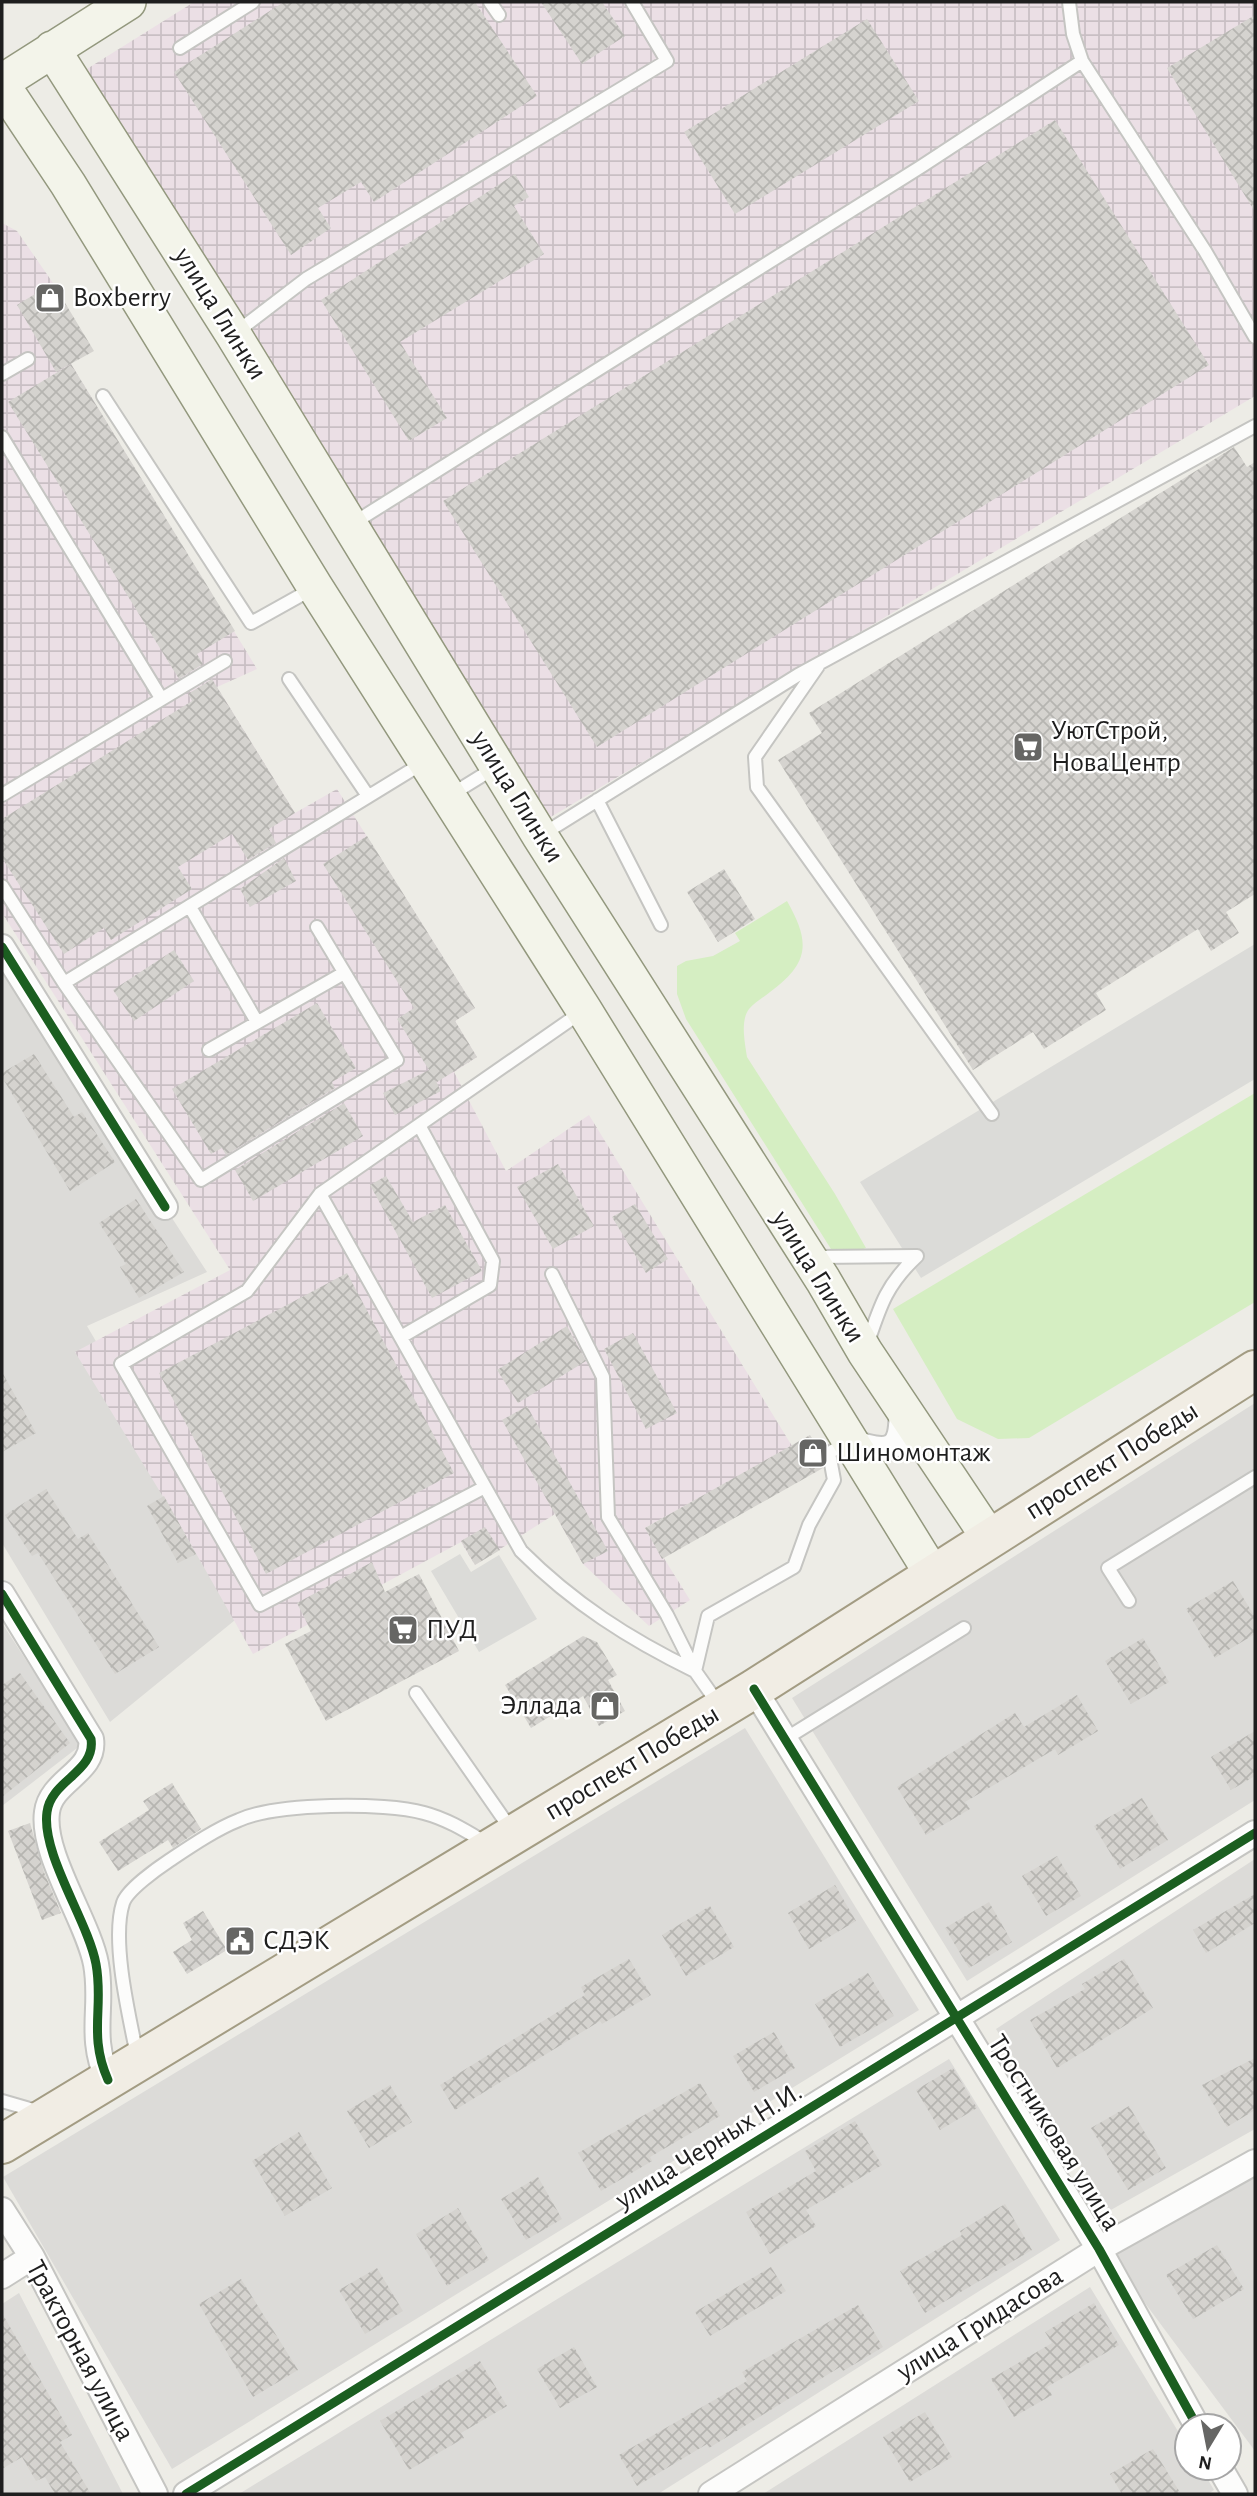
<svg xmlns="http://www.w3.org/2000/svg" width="1257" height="2496" font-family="'Alegreya Sans',sans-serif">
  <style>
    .residential { fill: #dcdbd8 }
    .industrial { fill: url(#industrial-grid) }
    .grass { fill: #d5eec2 }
    .parking { fill: #dbdbd8 }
    .building { fill: url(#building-cross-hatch) }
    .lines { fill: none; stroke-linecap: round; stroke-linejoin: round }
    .service-casing { stroke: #c5c5c2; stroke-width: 16 }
    .minor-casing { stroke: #c5c5c2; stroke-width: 28 }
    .secondary-casing { stroke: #93987e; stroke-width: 38 }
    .primary-casing { stroke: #a39c83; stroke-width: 42 }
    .service { stroke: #fcfcfb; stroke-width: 12 }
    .minor { stroke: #fcfcfb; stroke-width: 24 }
    .secondary { stroke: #f3f4ea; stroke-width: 35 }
    .primary { stroke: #f1ede4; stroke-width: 38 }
    .cycleway-casing { stroke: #fff; stroke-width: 13 }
    .cycleway { stroke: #1b5e20; stroke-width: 9 }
    .labels { text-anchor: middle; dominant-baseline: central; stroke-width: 5; stroke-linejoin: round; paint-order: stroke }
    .poi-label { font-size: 28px; fill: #1e1e1e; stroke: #fff; text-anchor: start }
    .street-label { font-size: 28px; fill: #1e1e1e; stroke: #fff }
  </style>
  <defs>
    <pattern id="industrial-grid" width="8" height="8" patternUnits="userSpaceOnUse" patternTransform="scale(1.75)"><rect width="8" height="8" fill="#ebdfe5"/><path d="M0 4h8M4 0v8" fill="none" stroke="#c9bfc4"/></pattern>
    <pattern id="building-cross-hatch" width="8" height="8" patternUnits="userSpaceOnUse" patternTransform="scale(1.75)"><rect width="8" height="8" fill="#d5d3cf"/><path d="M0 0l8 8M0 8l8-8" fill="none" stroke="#b6b5b1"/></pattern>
  </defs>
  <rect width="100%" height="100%" fill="#edece6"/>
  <!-- residential -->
  <path class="residential" d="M2,956L207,1272L87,1326L251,1607L110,1722L2,1543Z
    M1255,1403V1800L967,1981L792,1698Z
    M2,1623L81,1745L2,1806Z
    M745,1728L919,2010L172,2469L3,2177Z
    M1255,1859V2129L1109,2211L996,2029Z
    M949,2059L1060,2240L658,2494H239Z
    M1255,2169V2451L1107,2252Z
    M1090,2287L1187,2446V2468H1201L1214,2490L1208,2494H763Z
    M19,2293L123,2494H2V2304Z"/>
  <!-- industrial -->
  <path class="industrial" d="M194,2H1255V396L544,821L82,72Z
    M2,223L17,231L53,283L71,364L257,669L217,687L295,813L337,789L475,1008L455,1021L477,1057L454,1072L506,1171L589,1115L792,1446L645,1528L690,1600L649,1626L583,1564L555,1514L475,1565L461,1542L253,1654L176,1518L75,1352L230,1270L2,913Z"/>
  <!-- grass -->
  <path class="grass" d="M787,901C811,943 809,963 770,992C764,997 754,1003 749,1009C740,1021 745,1043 747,1057L835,1194L866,1248L857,1251L831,1249L686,1019L677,994V966L686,961L713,956L740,941L735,933Z
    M1255,1093V1302L1029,1438L998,1439L957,1419L893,1309Z"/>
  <!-- parking -->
  <path class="parking" d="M1255,944V1079L921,1278L860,1182Z
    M460,1554L471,1572L499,1555L537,1619L479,1652L431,1571Z"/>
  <!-- building -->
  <path class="building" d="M284,2H475L537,96L374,202L361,182L318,208L331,228L291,255L174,72Z
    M541,2H602L625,36L582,64Z
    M1255,15V212L1167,68Z
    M867,19L919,101L735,214L684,132Z
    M1055,120L1209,365L597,747L443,501Z
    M515,174L529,197L514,206L544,254L400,342L447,418L409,441L321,300Z
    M53,283L94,351L56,372L17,305Z
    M71,364L235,631L197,654L203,664L179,679L8,402Z
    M1234,447L1247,467L1255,462V894L1226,912L1239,933L1211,951L1198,929L1096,993L1106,1010L1044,1049L1033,1032L973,1070L778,760L822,733L809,713Z
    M212,679L295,813L269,829L276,843L248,860L232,834L178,867L192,889L111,940L104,928L64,954L2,858V819L192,701L188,694Z
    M367,836L475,1008L455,1021L477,1057L437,1082L435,1079L441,1091L395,1115L383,1093L429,1070L397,1019L414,1008L323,864Z
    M284,858L296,881L250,907L240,889Z
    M724,869L755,919L718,942L687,892Z
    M174,950L194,981L134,1021L113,990Z
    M317,1003L356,1068L332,1082L335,1088L226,1155L222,1148L211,1154L172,1089Z
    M34,1054L74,1117L82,1112L115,1162L70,1191L2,1077V1073Z
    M344,1103L363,1136L253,1201L235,1170Z
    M558,1164L594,1226L553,1249L517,1187Z
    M386,1176L413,1222L445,1205L482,1271L432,1298L370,1185Z
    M136,1199L184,1272L139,1298L120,1267L126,1264L99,1223Z
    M635,1204L668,1259L646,1273L612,1217Z
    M347,1273L454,1473L266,1574L159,1373Z
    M567,1326L586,1361L518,1403L497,1370Z
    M633,1333L677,1413L646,1429L604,1349Z
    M2,1372L36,1433L2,1452Z
    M527,1406L608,1551L583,1564L502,1420Z
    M810,1435L821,1452L823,1468L662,1559L645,1528Z
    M46,1489L78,1539L88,1533L159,1647L115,1674L38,1553L32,1556L5,1515Z
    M164,1496L196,1554L178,1563L147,1506Z
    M485,1527L500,1550L475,1565L461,1541Z
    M372,1562L385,1592L419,1574L459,1651L326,1721L285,1644L311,1631L297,1603Z
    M1233,1581L1255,1617V1634L1215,1658L1186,1609Z
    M583,1636L597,1642L617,1675L608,1680L625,1711L599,1726L583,1696L531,1728L505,1685Z
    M1143,1638L1169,1682L1131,1704L1105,1661Z
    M20,1673L70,1743L2,1797V1685Z
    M1077,1695L1098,1731L1058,1755L1055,1749L965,1802L970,1809L926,1835L897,1787L1015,1713L1024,1727Z
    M1255,1731V1776L1231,1790L1211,1757Z
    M172,1783L201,1829L173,1848L168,1840L118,1871L99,1842L149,1810L143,1801Z
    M1142,1798L1168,1840L1120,1869L1094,1826Z
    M30,1823L44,1872L61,1913L42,1920L8,1831Z
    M1057,1856L1081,1896L1046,1916L1022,1876Z
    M835,1885L856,1921L809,1949L788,1913Z
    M1255,1894V1923L1206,1953L1193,1930Z
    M989,1902L1012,1942L969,1968L945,1928Z
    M710,1906L734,1947L686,1976L662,1935Z
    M203,1911L227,1950L187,1974L173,1952L192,1940L183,1923Z
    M629,1959L651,1995L602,2024L600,2021L455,2110L440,2085L585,1995L581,1987Z
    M1124,1959L1153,2008L1057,2068L1030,2020L1085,1989L1082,1984Z
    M868,1973L894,2016L840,2047L815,2004Z
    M774,2032L795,2068L754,2092L733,2056Z
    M1255,2058V2110L1227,2127L1202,2085Z
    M953,2068L977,2108L940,2130L916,2090Z
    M700,2083L720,2116L650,2157L652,2161L601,2191L578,2153Z
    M390,2085L412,2122L369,2148L347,2111Z
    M1129,2106L1166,2168L1128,2190L1091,2128Z
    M855,2121L882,2165L806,2210L816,2226L770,2254L746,2212L816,2171L805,2151Z
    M299,2132L332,2188L285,2216L252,2161Z
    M538,2177L562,2219L526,2240L501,2199Z
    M1005,2204L1032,2250L925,2313L900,2271L962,2235L960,2231Z
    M458,2208L489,2260L447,2286L416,2234Z
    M1217,2245L1244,2289L1193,2319L1166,2275Z
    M771,2267L786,2291L710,2336L695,2312Z
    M377,2268L403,2311L365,2334L339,2290Z
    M241,2279L298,2370L253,2397L199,2304Z
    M1094,2303L1119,2345L1047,2387L1052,2395L1014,2417L991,2379L1052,2343L1045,2332Z
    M858,2305L883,2347L843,2371L840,2367L709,2448L707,2444L637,2486L619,2455L747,2381L742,2372Z
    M2,2313L72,2435L60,2442L91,2494H55L45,2477L36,2481L22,2457L2,2469Z
    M574,2347L597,2387L560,2408L537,2369Z
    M480,2361L507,2406L461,2433L464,2438L409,2470L380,2421Z
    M925,2412L952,2457L910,2482L883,2437Z
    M1153,2449L1181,2494H1122L1110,2474Z"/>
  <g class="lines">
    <!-- service casing -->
    <g class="service-casing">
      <path id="service" d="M490,2L499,15
        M1069,2L1073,34L1082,61L1205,251L1255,337
        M180,48L253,2
        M234,334L306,279L667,61L632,2
        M2,374L28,359
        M103,396L251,623L312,589
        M2,437L161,698
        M352,524L922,166L1082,61
        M818,666L755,757L757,787L992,1114
        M289,679L368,796
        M2,795L225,661
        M449,796L496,767
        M597,800L661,925
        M540,836L798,675L1255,426
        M2,886L64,983L201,1180L397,1060L317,927
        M190,907L257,1022
        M64,983L423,763
        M209,1050L344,973
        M320,1194L521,1551C573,1603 629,1639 695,1671
        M816,1257L917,1256
        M552,1274L603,1377L608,1517L667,1615L695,1671L719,1705
        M401,1337L490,1285L493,1261L419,1125
        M867,1345C880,1306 886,1285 917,1256
        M485,1487L260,1605L121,1364L247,1291L320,1194L583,1011
        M1129,1601L1108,1568L1255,1477
        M695,1671L708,1616L794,1567L809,1525L834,1480L829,1453L847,1442
        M416,1693L512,1831
        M785,1739L964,1628
        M137,2055C129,2016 111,1940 123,1903C127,1890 158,1868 170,1860C191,1846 216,1829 239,1820C277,1803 384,1802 424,1813C447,1819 466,1831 486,1843
        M2,2101L40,2112"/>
    </g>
    <!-- minor casing -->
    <g class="minor-casing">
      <path id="minor" d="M2,947L165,1207
        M849,1441C888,1455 904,1454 901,1408
        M2,1594L91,1739C96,1772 51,1780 47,1812C41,1854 88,1921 96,1964C104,2007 88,2035 108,2080
        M754,1689L1099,2249L1197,2426
        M2,2210L32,2257L155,2494
        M2,2276L32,2257
        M1220,2468L1235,2494
        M186,2494L1255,1833
        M711,2494L1099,2249L1255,2162"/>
    </g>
    <!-- secondary casing -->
    <g class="secondary-casing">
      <path id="secondary" d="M52,49L233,334L540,836L823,1280L865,1352L990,1539
        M2,82L128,2
        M2,85L68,184L315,587L584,1010L933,1575"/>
    </g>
    <!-- primary casing -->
    <g class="primary-casing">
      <path id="primary" d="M2,2144L754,1689L1255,1370"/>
    </g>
    <!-- service -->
    <use href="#service" class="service"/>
    <!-- minor -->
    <use href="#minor" class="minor"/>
    <!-- secondary -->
    <use href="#secondary" class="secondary"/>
    <!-- primary -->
    <use href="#primary" class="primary"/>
    <!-- cycleway casing -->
    <g class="cycleway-casing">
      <path id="cycleway" d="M2,947L165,1207
        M2,1594L91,1739C96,1772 51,1780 47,1812C41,1854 88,1921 96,1964C104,2007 88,2035 108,2080
        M754,1689L1099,2249L1197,2426
        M186,2494L1255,1833"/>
    </g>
    <!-- cycleway -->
    <use href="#cycleway" class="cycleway"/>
  </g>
  <!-- icons -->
  <defs>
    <g id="shop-square" transform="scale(1.575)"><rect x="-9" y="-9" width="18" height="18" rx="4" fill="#666664" stroke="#fff"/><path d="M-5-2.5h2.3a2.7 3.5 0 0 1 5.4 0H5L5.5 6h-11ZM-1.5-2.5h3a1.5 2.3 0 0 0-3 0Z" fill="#fff"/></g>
    <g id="supermarket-square" transform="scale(1.575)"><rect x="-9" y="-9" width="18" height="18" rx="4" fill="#666664" stroke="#fff"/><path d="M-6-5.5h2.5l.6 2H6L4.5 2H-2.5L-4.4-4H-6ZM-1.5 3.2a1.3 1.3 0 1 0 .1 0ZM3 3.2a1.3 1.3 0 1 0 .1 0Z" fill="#fff"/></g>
    <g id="civic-square" transform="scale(1.575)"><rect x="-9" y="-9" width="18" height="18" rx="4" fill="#666664" stroke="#fff"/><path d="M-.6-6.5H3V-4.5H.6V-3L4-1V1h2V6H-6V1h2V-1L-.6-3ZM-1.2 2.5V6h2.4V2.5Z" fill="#fff"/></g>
  </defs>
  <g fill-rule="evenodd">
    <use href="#shop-square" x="50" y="298"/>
    <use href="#supermarket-square" x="1028" y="747"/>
    <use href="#shop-square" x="813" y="1453"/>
    <use href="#supermarket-square" x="403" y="1630"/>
    <use href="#shop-square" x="605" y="1706"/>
    <use href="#civic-square" x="240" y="1941"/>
  </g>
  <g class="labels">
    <!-- poi labels -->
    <g class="poi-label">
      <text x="73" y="298">Boxberry</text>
      <text x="1051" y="731">УютСтрой,<tspan x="1051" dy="32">НоваЦентр</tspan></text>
      <text x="836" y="1453">Шиномонтаж</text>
      <text x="426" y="1630">ПУД</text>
      <text x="582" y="1706" text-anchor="end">Эллада</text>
      <text x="263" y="1941">СДЭК</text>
    </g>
    <!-- street labels -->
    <g class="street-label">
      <text transform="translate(220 314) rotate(58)">улица Глинки</text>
      <text transform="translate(517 797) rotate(58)">улица Глинки</text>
      <text transform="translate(818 1277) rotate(58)">улица Глинки</text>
      <text transform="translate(1112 1461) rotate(-32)">проспект Победы</text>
      <text transform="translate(632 1763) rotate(-31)">проспект Победы</text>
      <text transform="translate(1054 2133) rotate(58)">Тростниковая улица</text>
      <text transform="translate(709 2146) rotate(-32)">улица Черных Н.И.</text>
      <text transform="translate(980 2324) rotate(-32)">улица Гридасова</text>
      <text transform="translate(80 2351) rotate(62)">Тракторная улица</text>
    </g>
  </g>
  <!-- border -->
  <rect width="1257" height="2496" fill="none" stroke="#1e1e1e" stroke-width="7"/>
  <!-- north arrow -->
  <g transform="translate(1208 2447) rotate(190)"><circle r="33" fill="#ffffff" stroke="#a5a5a5" stroke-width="2"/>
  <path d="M0-5L12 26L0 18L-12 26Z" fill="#666664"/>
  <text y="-10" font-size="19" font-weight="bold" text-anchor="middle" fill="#1e1e1e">N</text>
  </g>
</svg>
